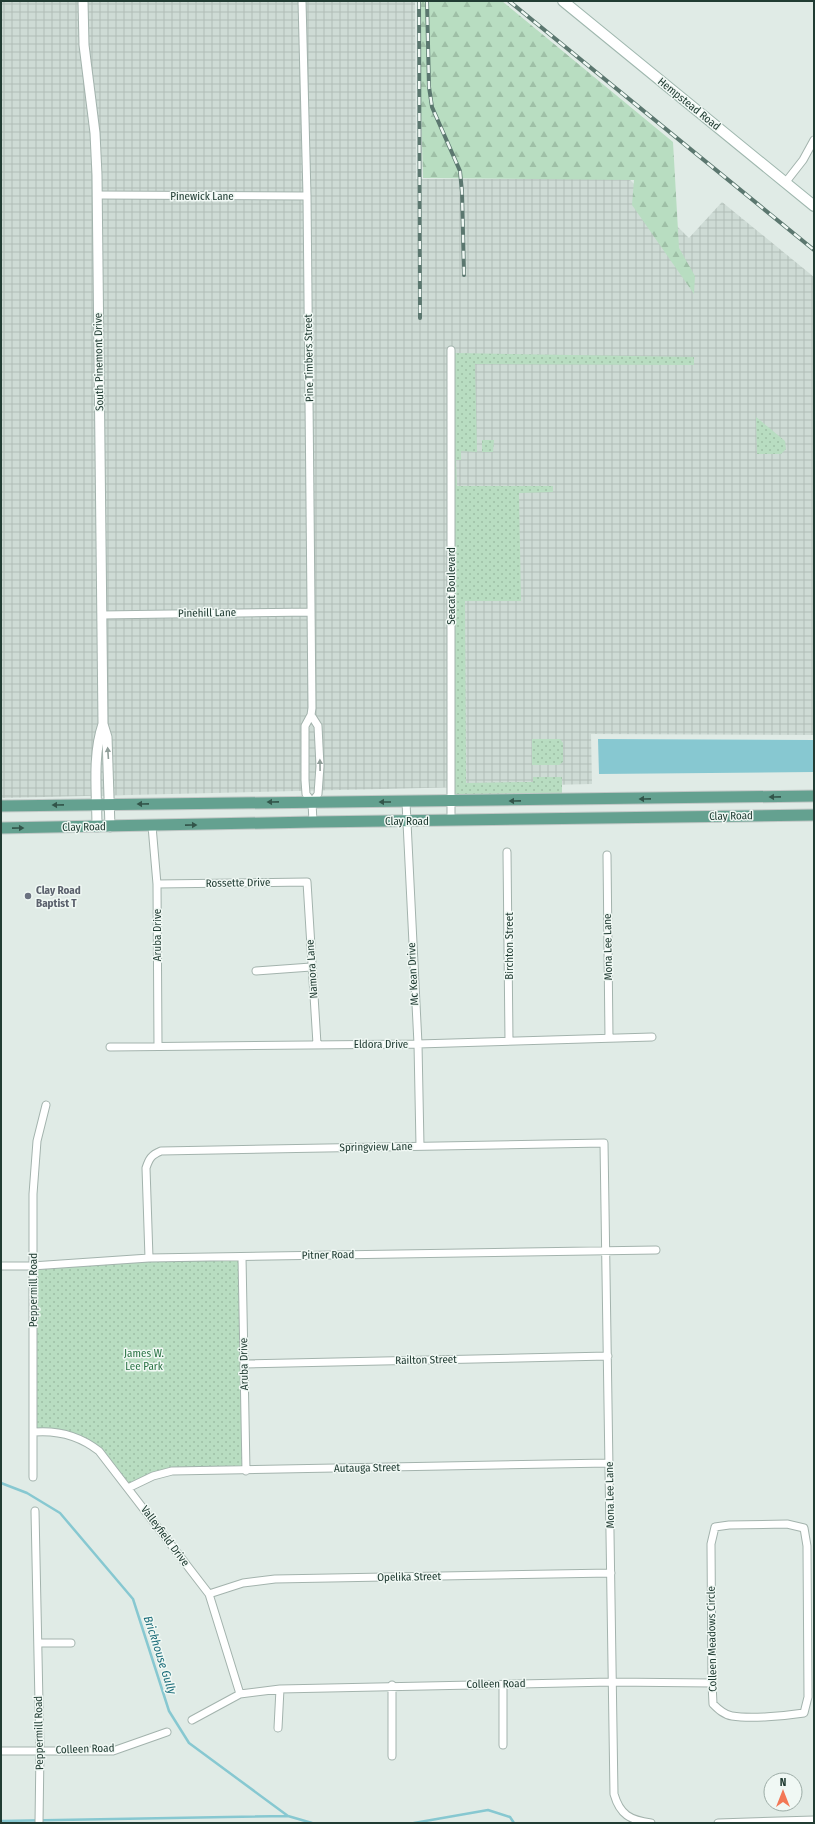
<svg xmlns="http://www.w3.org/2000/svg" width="815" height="1824" font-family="'Fira Sans Condensed',sans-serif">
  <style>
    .industrial { fill: url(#industrial-grid) }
    .grass { fill: url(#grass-dots) }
    .forest { fill: url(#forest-firs) }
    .water { fill: #87c8d1 }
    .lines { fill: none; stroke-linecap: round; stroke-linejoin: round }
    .stream { stroke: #87c8d1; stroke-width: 2.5 }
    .minor-casing { stroke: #a3b3ad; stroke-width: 9 }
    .tertiary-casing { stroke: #a3b3ad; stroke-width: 11 }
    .secondary-casing { stroke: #9fb7ae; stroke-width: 12 }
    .primary-casing { stroke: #c1c8c6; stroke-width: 13 }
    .minor { stroke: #fff; stroke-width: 7 }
    .tertiary { stroke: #fff; stroke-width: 9 }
    .secondary { stroke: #fff; stroke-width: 10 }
    .primary { stroke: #64a190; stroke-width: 11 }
    .rail-casing { stroke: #5b776f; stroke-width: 4 }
    .rail { stroke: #f0f8f4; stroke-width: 2.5; stroke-dasharray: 8; stroke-linecap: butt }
    .oneway { fill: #909e99 }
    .oneway2 { fill: #32554a }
    .worship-dot { fill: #6b7280; stroke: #f0f8f4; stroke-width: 1.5 }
    .labels { text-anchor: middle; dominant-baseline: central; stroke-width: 3; stroke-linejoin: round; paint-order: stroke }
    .street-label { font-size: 11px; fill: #213c33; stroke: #f0f8f4 }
    .worship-label { font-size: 11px; font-weight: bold; fill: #5b616d; stroke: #f0f8f4; text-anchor: start }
    .park-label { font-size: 11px; fill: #2a7344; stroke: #f0f8f4 }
    .water-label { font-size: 12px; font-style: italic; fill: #1a6b78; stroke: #f0f8f4 }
  </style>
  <defs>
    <pattern id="industrial-grid" width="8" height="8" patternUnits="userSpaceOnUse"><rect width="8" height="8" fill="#cedbd5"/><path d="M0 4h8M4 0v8" fill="none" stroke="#b1bdb7"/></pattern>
    <pattern id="grass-dots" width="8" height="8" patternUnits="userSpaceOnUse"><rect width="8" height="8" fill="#b8ddc1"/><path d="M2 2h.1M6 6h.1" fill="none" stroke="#9ebfa6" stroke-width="1.8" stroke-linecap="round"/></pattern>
    <pattern id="forest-firs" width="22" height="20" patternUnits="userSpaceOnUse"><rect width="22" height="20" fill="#b8ddc1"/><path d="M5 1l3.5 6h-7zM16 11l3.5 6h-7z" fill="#9ebfa6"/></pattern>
  </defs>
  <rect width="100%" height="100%" fill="#e0ebe6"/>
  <!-- industrial -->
  <path class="industrial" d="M1,1H415L416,179H629L689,238L722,202L814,277V735L591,734L592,784L1,798Z"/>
  <!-- grass -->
  <path class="grass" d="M454,353L694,357V365L475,364L477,452L461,451V460H456L457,486H553V492L519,493L521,601H465L466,783L533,782V777H562V793L455,795Z
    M756,417L785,441L786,449L781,454H757Z
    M482,440H494L493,452H482Z
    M532,739H560L563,743V762L559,765H532Z
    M242,1257L246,1471H172L128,1488L99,1451L82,1439L34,1432L32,1266Z"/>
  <!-- forest -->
  <path class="forest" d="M418,1H502L673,142L679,248L695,276L694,294L632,205L634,180L423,178Z"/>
  <!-- water -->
  <path class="water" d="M598,739L814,740V772L599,774Z"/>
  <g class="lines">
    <!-- stream -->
    <path class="stream" d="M1,1483L27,1493L60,1513L133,1599L169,1711L189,1743L288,1816L312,1823
      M1,1821L288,1816
      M414,1823L488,1810L510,1817L514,1823"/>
    <!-- minor casing -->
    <g class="minor-casing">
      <path id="minor" d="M302,1L307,196L312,708L311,715L305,726V780L306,794L312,802L313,822
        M785,183L803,160L814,140
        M97,195L307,196
        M102,615L311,612
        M311,715L318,726L320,766L318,794L312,802
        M406,802L418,1044L420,1146
        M451,821V350
        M152,826L157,884L158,1045
        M507,852L509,1041
        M607,855L609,1038
        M157,884L307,882L317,1044
        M256,971L311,967
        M110,1047L418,1044L652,1037
        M242,1257L246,1471
        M149,1258L146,1168C149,1159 151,1155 161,1151L604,1143L614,1794C620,1815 630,1820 651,1823
        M1,1266H32L149,1258L656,1250
        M244,1364L608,1356
        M34,1432C59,1430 80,1436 99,1451L209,1594L240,1694
        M33,1477V1194L37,1141L46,1105
        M128,1488L153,1476L172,1471L609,1463
        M35,1511L40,1751L39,1823
        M787,1524L804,1528L807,1546L808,1697L804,1713C784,1716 751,1719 732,1716C724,1715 718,1709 713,1704L712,1683L711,1544L715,1527L729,1525Z
        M209,1594L243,1583L275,1579L611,1573
        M38,1643H71
        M392,1685V1756
        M503,1685V1745
        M192,1720L240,1694L280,1689L611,1682L712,1683
        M278,1728L280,1689
        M1,1751H113L167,1732
        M718,1823L814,1820"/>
    </g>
    <!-- tertiary casing -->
    <g class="tertiary-casing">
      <path id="tertiary" d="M83,1L84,45L95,133L97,175L103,724L107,737L110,827
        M97,827C97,794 92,756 103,724"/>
    </g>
    <!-- secondary casing -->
    <g class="secondary-casing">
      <path id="secondary" d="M563,1L814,206"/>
    </g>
    <!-- primary casing -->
    <g class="primary-casing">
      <path id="primary" d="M1,806L814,796
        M1,828L313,822L814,815"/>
    </g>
    <!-- minor -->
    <use href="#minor" class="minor"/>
    <!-- tertiary -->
    <use href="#tertiary" class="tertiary"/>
    <!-- secondary -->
    <use href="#secondary" class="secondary"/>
    <!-- primary -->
    <use href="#primary" class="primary"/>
    <!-- rail casing -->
    <g class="rail-casing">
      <path id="rail" d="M419,1L420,318
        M427,1L429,87L432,107L460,171L462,192L464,275
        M509,1L814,250"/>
    </g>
    <!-- rail -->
    <use href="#rail" class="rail"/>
  </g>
  <!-- one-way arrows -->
  <defs><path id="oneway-solid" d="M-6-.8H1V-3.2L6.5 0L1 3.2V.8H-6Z"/></defs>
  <g class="oneway">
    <use href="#oneway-solid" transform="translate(108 753) rotate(-94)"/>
    <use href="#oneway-solid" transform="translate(320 765) rotate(-91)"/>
  </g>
  <g class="oneway2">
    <use href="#oneway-solid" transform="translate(775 797) rotate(179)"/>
    <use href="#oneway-solid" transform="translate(645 799) rotate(179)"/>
    <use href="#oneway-solid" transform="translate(515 801) rotate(179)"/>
    <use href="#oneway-solid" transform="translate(273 802) rotate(179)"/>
    <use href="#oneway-solid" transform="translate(385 802) rotate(180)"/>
    <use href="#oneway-solid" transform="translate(143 804) rotate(179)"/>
    <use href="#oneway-solid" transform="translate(58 805) rotate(179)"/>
    <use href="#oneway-solid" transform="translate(191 825) rotate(-1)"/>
    <use href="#oneway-solid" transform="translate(18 828) rotate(-1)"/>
  </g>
  <!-- markers -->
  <circle class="worship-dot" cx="28" cy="896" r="4"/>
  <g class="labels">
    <!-- street labels -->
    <g class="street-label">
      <text transform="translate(689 104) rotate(39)">Hempstead Road</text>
      <text x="202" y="196">Pinewick Lane</text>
      <text transform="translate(309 358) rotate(-91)">Pine Timbers Street</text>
      <text transform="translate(99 362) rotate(-91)">South Pinemont Drive</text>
      <text transform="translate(451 586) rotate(-90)">Seacat Boulevard</text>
      <text transform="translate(207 613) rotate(-1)">Pinehill Lane</text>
      <text transform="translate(731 816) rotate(-1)">Clay Road</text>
      <text x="407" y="821">Clay Road</text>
      <text transform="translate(84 827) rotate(-1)">Clay Road</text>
      <text transform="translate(238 883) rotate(-1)">Rossette Drive</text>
      <text transform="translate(157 935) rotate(-90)">Aruba Drive</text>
      <text transform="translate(509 946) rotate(-90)">Birchton Street</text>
      <text transform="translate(608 947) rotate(-91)">Mona Lee Lane</text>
      <text transform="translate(312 969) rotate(-94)">Namora Lane</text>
      <text transform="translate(413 974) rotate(-93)">Mc Kean Drive</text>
      <text x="381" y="1044">Eldora Drive</text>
      <text transform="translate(376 1147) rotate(-1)">Springview Lane</text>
      <text transform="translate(328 1255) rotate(-1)">Pitner Road</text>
      <text transform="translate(33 1290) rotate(-90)">Peppermill Road</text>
      <text transform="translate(426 1360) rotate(-1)">Railton Street</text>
      <text transform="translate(244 1364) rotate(-91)">Aruba Drive</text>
      <text transform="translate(367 1468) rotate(-1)">Autauga Street</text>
      <text transform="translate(610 1495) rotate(-91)">Mona Lee Lane</text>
      <text transform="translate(165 1536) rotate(53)">Valleyfield Drive</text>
      <text transform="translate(409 1577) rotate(-1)">Opelika Street</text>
      <text transform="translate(712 1639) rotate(-91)">Colleen Meadows Circle</text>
      <text transform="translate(496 1684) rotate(-1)">Colleen Road</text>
      <text transform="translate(39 1733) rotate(-91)">Peppermill Road</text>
      <text transform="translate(85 1749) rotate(-2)">Colleen Road</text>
    </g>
    <!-- worship labels -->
    <g class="worship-label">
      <text x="36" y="890">Clay Road<tspan x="36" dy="13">Baptist T</tspan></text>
    </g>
    <!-- park labels -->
    <g class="park-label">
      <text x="144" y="1353">James W.<tspan x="144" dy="13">Lee Park</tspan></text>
    </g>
    <!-- water labels -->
    <g class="water-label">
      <text transform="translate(160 1655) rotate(72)">Brickhouse Gully</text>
    </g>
  </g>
  <!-- border -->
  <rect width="815" height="1824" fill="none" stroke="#213c33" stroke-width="4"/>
  <!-- north arrow -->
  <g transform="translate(783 1792)"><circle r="19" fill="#f0f8f4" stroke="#9dada7"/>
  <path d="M0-3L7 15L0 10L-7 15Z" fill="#f37856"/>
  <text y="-6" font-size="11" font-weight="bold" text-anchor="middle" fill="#213c33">N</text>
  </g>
</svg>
